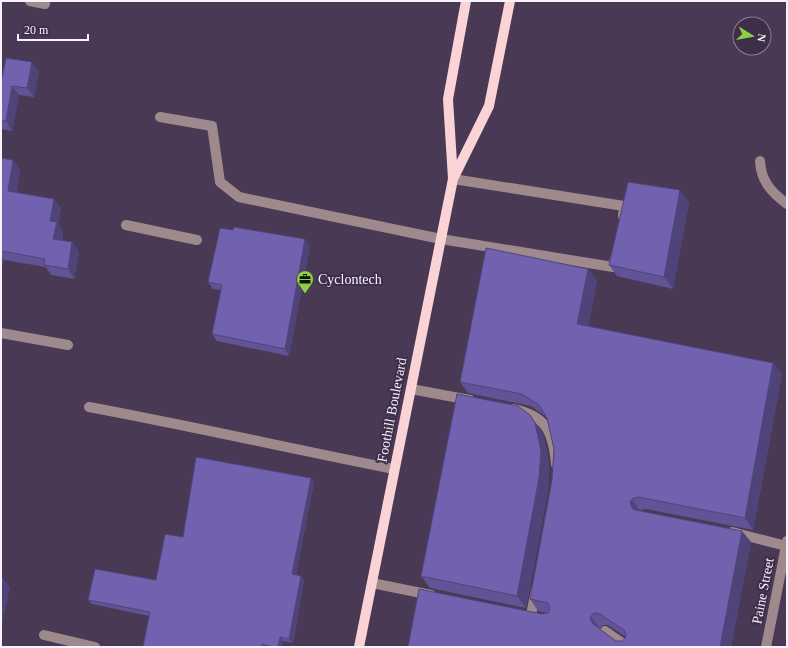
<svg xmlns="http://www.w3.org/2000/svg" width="788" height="648" font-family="'Times New Roman',serif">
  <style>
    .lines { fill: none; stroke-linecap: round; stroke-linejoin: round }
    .minor { stroke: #9e8a8c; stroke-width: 10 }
    .major { stroke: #fad3d7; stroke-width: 10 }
    .wall { fill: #615396; fill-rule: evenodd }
    .shaded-wall { fill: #4f447a }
    .building { fill: #7161ae; stroke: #4f447a; fill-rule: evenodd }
    .labels { text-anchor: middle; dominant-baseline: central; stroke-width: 4; stroke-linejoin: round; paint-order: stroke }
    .poi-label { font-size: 14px; fill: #f8f2fd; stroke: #3f2e4a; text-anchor: start }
    .street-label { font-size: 14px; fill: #f8f2fd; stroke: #3f2e4a }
  </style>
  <rect width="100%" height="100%" fill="#493955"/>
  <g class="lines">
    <!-- minor -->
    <path class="minor" d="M30,1L45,4
      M160,117L212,126L220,182L239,197L441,239L613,267L615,258
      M760,161C761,181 771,192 787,204
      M453,179L624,206L623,216
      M126,225L197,240
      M1,333L68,345
      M411,389L470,400
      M89,407C191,426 293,449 394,469
      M513,409C546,416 553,431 556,464
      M732,532L786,546
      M372,583L431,595
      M531,615L536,590
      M605,631L628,647
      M44,635L95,647
      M766,647L787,541"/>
    <!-- major -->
    <path class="major" d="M453,179L448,99L466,1
      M359,647L453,179L489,106L510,1"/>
  </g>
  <!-- wall -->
  <path class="wall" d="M39,72L34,97L19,95L12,131L1,129V78Z
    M1,158L13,160L20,170L16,193L54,199L61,209L58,224L63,232L62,240L72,242L79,252L74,279L51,275L46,267L4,260L3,264H1Z
    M689,202L673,289L617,276L609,265Z
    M310,246L289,356L217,341L212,334L221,290L213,289L208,282Z
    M588,269L597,281L588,326L773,363L782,374L753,530L646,509L640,510L751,542L731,647H408L548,613L538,611L530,599L552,480L554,449L547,418L545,416L531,406L468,393L460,382ZM603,625H608L626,637L622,641H616L599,629Z
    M530,415L543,434L549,463L548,490L526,608L430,588L421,576Z
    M314,482L296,574L301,576L304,580L293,643L283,641L282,647H143L149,616L92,604L88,600L156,580Z"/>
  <!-- shaded-wall -->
  <path class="shaded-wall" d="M32,62L39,72L34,97L27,88Z
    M12,86L19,95L12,131L6,121Z
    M13,160L20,170L14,201L8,191Z
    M680,190L689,202L673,289L664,277Z
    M54,199L61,209L58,224L63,232L60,248L53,239L50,221Z
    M305,239L310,246L289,356L285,349Z
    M72,242L79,252L74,279L68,269Z
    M1,256L4,260L3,264L1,262Z
    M588,269L597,281L586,336L577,324Z
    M773,363L782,374L753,530L745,518Z
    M530,415L543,434L549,463L548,490L526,608L517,596Z
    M311,478L314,482L295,578L292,574Z
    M632,499L640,510L639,514L632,508L630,502Z
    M742,531L751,542L731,647H720Z
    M301,576L304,580L293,643L289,639Z
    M3,579L10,588L1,628V589Z
    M591,616L599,628V631L593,624L590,619Z
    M280,637L283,641L282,647H278Z"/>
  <!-- building -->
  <path class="building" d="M6,58L32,62L27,88L12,86L6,121H1V78H2Z
    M1,158L13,160L8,191L54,199L50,221L57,222L53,239L72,242L68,269L44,265L45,259L1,251Z
    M628,182L680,190L664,277L609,265Z
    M234,227L305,239L285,349L212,334L222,285L208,282L220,228L233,230Z
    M486,248L588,269L577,324L773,363L745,518L638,497L632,499L630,502L632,508L635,510L742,531L720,647H408L419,589L542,614L548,613L550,609L548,603L530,599L552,480L554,449L547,418L539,405L522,394L460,382ZM594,613L600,614L624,630L626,635L625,638L622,641H616L593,624L590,619L591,616Z
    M457,394L518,406L530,415L535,423L541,451L539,478L517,596L421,576Z
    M196,457L311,478L292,574L301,576L289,639L280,637L278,647H272L262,644L261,647H143L150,612L88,600L95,569L156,580L165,534L183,537Z
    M1,578L3,579L1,589Z"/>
  <!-- icons -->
  <defs>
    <g id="office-pin" transform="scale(0.9)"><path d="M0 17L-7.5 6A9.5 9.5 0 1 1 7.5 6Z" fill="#8dce45" stroke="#3f2e4a"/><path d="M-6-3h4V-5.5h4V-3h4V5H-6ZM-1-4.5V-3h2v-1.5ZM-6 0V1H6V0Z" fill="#111"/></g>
  </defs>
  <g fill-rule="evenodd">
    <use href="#office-pin" x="305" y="279"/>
  </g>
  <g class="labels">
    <!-- poi labels -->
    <g class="poi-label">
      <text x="318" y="279">Cyclontech</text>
    </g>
    <!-- street labels -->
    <g class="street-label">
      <text transform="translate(392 410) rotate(-79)">Foothill Boulevard</text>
      <text transform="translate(763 591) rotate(-79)">Paine Street</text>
    </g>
  </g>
  <!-- border -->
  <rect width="788" height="648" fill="none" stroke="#f8f2fd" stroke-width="4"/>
  <!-- north arrow -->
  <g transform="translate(752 36) rotate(101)"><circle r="19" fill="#3f2e4a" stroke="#897c92"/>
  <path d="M0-3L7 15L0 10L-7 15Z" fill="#8dce45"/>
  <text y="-6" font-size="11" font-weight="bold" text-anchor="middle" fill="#f8f2fd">N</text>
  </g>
  <!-- scale -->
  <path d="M18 34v6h70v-6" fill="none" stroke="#f8f2fd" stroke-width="2"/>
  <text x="24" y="34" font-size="12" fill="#f8f2fd" stroke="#3f2e4a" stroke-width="3" paint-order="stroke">20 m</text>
</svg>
